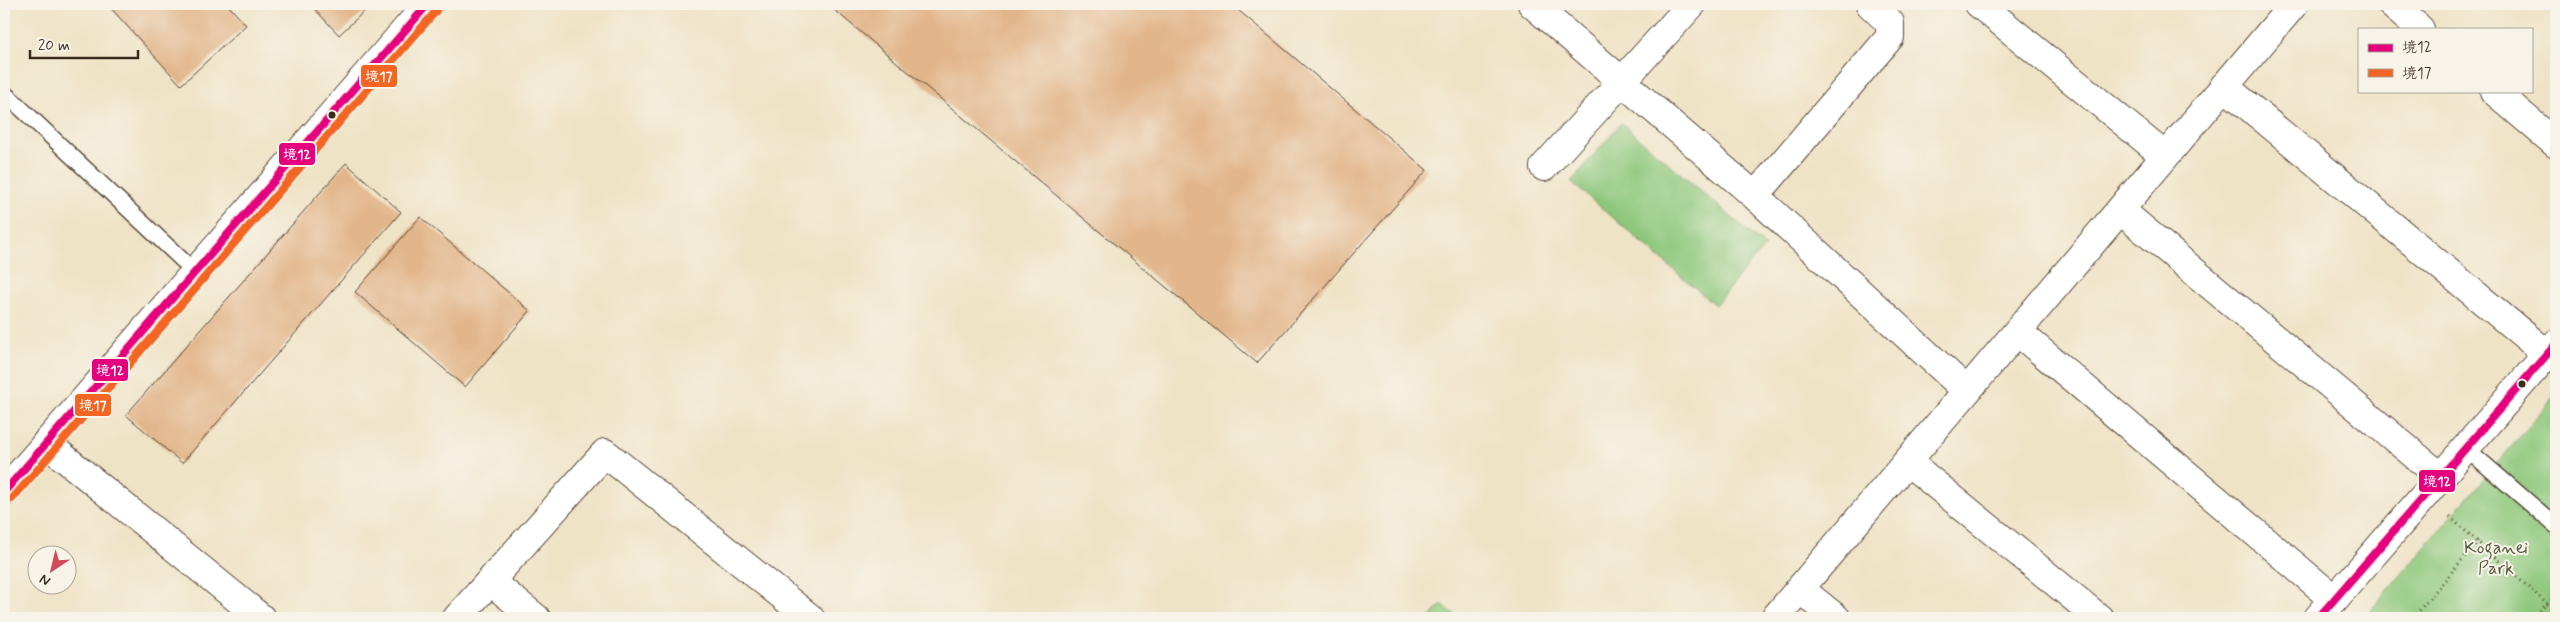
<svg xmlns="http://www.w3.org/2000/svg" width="2560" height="622" font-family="Mynerve,'Klee One',sans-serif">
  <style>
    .green { fill: #8dc77b; stroke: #64784c }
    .building { fill: #e2b58a }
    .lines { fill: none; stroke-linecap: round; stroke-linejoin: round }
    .lane-casing { stroke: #564637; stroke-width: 18 }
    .street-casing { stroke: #564637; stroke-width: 30 }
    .secondary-casing { stroke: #564637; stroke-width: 30 }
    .path { stroke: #564637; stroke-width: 3; stroke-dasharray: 1 4; stroke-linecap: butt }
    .lane { stroke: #fff; stroke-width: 15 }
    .street { stroke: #fff; stroke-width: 28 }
    .secondary { stroke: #fff; stroke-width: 28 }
    .bus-1-casing { stroke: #f7f3e8; stroke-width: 11 }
    .bus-2-casing { stroke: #f7f3e8; stroke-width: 11 }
    .bus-1 { stroke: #e5007d; stroke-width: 8 }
    .bus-2 { stroke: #f26522; stroke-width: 8 }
    .bus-dot { fill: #3b2a1e; stroke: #f7f3e8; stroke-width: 2 }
    .labels { text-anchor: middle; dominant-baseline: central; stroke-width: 4; stroke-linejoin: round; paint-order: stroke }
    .park-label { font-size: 18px; fill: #54593a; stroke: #f7f3e8 }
    .line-badge { stroke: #f7f3e8; stroke-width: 2 }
    .badge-label { font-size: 14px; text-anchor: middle; font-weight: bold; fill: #fff }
  </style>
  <rect width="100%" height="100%" fill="#f7f3e8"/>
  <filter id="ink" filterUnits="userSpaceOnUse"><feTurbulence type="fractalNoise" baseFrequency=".02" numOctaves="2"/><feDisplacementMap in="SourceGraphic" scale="10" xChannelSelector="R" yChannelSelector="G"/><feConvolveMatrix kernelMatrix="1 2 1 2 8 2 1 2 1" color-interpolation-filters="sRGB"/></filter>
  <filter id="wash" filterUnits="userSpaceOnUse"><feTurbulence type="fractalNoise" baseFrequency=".0096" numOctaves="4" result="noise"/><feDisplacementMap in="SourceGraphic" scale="20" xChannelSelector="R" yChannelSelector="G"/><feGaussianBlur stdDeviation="1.12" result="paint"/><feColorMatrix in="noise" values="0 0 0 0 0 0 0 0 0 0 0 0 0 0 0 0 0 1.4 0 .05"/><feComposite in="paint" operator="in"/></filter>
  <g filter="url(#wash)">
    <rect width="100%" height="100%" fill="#efe3c6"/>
    <!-- green -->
    <path class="green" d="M1621,123L1765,246L1715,305L1571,182Z
      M2556,395V618H2364Z
      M1442,604L1459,618H1430Z"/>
    <g id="blocks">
      <!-- building -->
      <path class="building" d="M107,4H227L246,25L181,85Z
        M310,4H372L339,35Z
        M827,4H1231L1427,170L1257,363Z
        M346,163L401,212L182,463L126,415Z
        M420,217L530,311L465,387L355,292Z"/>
    </g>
  </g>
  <g filter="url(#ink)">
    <use href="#blocks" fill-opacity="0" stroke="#564637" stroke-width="1"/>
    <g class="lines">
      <!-- lane casing -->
      <g class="lane-casing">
        <path id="lane" d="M9,97L196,273
          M2467,449L2556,526"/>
      </g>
      <!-- street casing -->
      <g class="street-casing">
        <path id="street" d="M1532,4L1755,196L1967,391
          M1979,4L2165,156
          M2391,4L2420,29
          M2224,86L2547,354
          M2494,91L2556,144
          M1544,167L1692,4
          M1755,196L1890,37V23L1870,4
          M2120,210L2441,477
          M2018,332L2334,599
          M46,443L261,618
          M1908,462L2099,618
          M1800,589L1836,618
          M457,618L490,581
          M536,618L490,581L605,453L810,618
          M1775,618L2294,4"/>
      </g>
      <!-- secondary casing -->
      <g class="secondary-casing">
        <path id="secondary" d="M4,492L428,4
          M2318,618L2556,344"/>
      </g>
      <!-- path -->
      <path class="path" d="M2450,517L2556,612
        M2413,618L2478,541
        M2533,618L2556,594"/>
      <!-- lane -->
      <use href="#lane" class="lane"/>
      <!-- street -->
      <use href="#street" class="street"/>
      <!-- secondary -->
      <use href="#secondary" class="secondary"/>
      <!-- bus-1 casing -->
      <g class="bus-1-casing">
        <path id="bus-1" d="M4,492L428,4
          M2318,618L2556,344"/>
      </g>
      <!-- bus-2 casing -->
      <g class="bus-2-casing">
        <path id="bus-2" d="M12,499L436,11"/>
      </g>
      <!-- bus-1 -->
      <use href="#bus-1" class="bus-1"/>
      <!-- bus-2 -->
      <use href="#bus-2" class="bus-2"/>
    </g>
  </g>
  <!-- markers -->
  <g class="bus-dot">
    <circle cx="332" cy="115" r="4.5"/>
    <circle cx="2522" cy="384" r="4.5"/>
  </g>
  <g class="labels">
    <!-- park labels -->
    <g class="park-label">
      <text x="2496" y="548">Koganei<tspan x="2496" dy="21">Park</tspan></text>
    </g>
  </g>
  <g class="line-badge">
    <rect x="360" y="64" width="38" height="24" rx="5" fill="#f26522"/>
    <rect x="278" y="142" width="38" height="24" rx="5" fill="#e5007d"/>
    <rect x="91" y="358" width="38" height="24" rx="5" fill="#e5007d"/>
    <rect x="74" y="393" width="38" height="24" rx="5" fill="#f26522"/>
    <rect x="2418" y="469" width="38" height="24" rx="5" fill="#e5007d"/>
  </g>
  <g class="badge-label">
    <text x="379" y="81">境17</text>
    <text x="297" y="159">境12</text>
    <text x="110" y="375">境12</text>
    <text x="93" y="410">境17</text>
    <text x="2437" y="486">境12</text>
  </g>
  <!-- margin -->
  <rect width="2560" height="622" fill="none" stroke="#f7f3e8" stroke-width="20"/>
  <!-- legend -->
  <rect x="2358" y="28" width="175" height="65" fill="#f7f3e8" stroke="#aca397"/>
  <rect x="2368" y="44" width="25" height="8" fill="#e5007d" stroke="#aca397"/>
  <text x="2402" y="52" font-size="15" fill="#3b2a1e">境12</text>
  <rect x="2368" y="69" width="25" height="8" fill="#f26522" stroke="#aca397"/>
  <text x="2402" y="78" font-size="15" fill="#3b2a1e">境17</text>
  <!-- north arrow -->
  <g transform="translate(52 570) rotate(215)"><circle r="24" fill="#f7f3e8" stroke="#aca397"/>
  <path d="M0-4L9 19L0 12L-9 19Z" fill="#d1495b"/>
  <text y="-8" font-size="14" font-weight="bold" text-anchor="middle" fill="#3b2a1e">N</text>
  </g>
  <!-- scale -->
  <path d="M30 50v8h108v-8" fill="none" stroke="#3b2a1e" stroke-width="2.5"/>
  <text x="38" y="50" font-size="15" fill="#3b2a1e" stroke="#f7f3e8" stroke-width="4" paint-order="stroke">20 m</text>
</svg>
